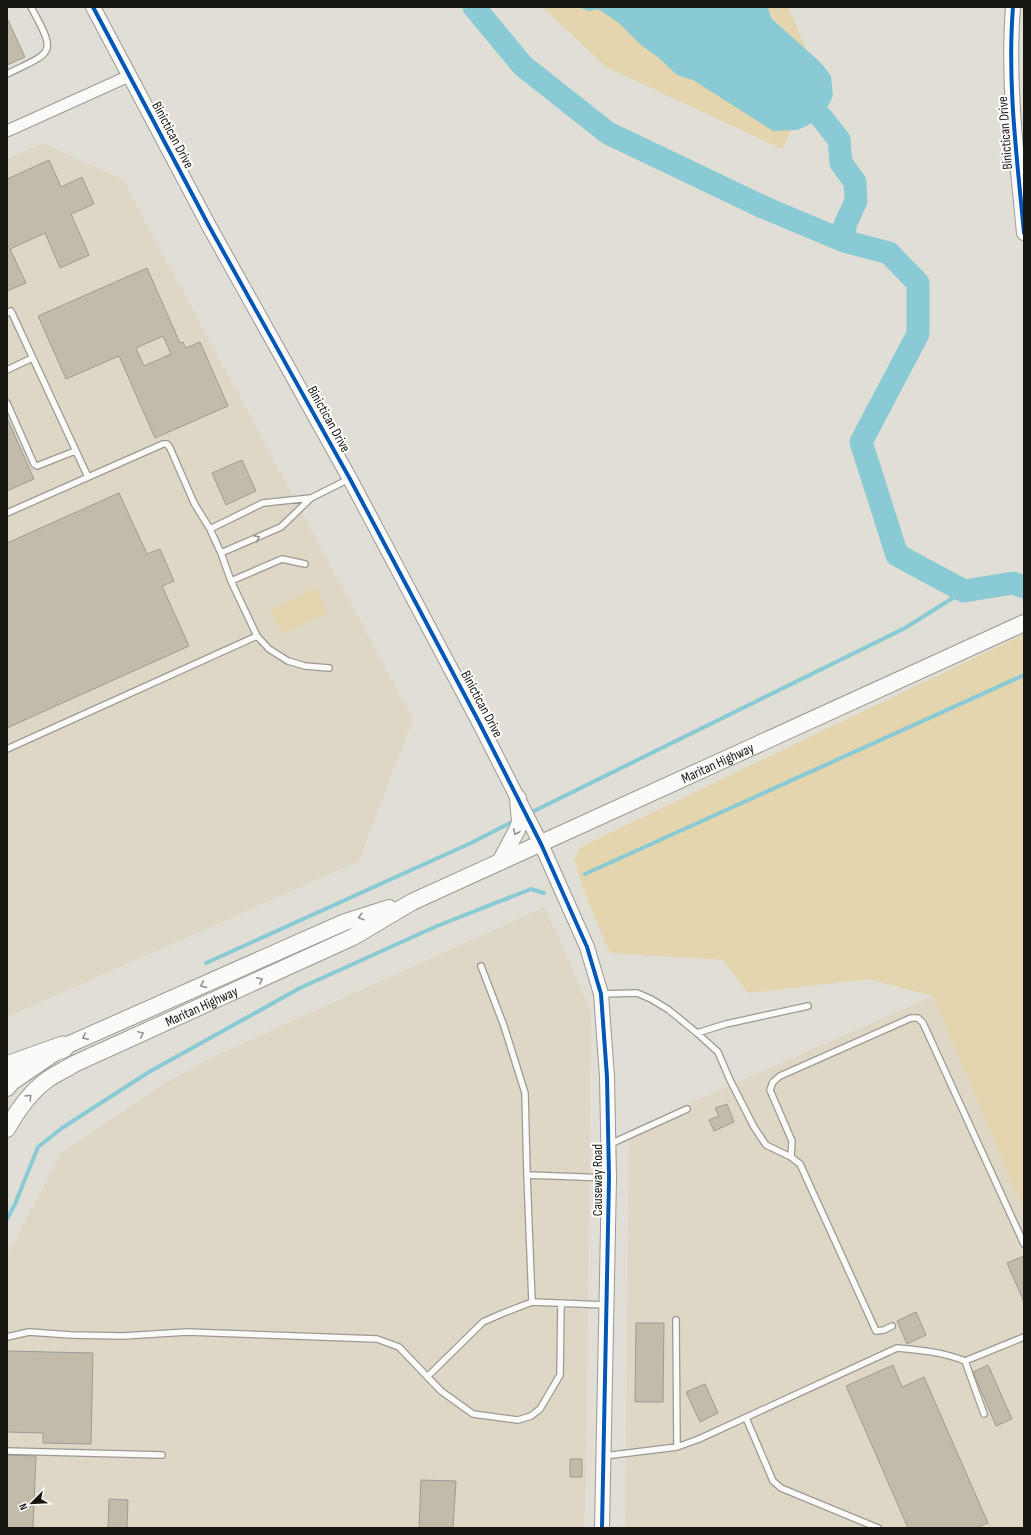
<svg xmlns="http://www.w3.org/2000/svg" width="1031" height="1535" font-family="'Sofia Sans Condensed',sans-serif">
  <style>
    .built { fill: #ded7c6 }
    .green { fill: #e4d5ae }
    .water { fill: #8acad5 }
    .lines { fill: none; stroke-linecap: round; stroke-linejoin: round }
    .stream { stroke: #8acad5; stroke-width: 4 }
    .river { stroke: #8acad5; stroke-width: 23 }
    .building { fill: #c2bbaa; stroke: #9e9b95; fill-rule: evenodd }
    .service-casing { stroke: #9c9993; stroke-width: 8 }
    .minor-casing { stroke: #9c9993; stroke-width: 13 }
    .tertiary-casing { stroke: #9c9993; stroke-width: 16 }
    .secondary-casing { stroke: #9c9993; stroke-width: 18 }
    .motorway-casing { stroke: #9c9993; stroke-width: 23 }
    .service { stroke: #fafaf9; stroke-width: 5.5 }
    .minor { stroke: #fafaf9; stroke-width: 11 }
    .tertiary { stroke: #fafaf9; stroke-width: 14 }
    .secondary { stroke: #fafaf9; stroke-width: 16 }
    .motorway { stroke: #fafaf9; stroke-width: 21 }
    .cycleway-casing { stroke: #fff; stroke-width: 6 }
    .cycleway { stroke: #0057b8; stroke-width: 4 }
    .oneway { stroke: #949390 }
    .labels { text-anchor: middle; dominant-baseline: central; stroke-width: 4; stroke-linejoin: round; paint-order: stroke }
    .street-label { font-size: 14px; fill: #181610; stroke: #fff }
  </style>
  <rect width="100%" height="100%" fill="#e1ded5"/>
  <!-- built -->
  <path class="built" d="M43,143L123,180L413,719L359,861L7,1017V159Z
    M545,907L591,1012L586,1484L584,1528H7V1256L61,1153L170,1080L213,1057Z
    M933,996L1024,1210V1528H625L629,1130Z"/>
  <!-- green -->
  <path class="green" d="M543,7H788L818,77L782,149L606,67Z
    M316,588L327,612L282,634L270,610Z
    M1024,634V1210L933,996L869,979L748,993L723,960L610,953L587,899L574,860L579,848Z"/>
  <!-- water -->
  <path class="water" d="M578,7H768L771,18L821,63L831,76L833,96L822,118L798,130L773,131L693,80L677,75L659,58L641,45L619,23L598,9L589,11Z"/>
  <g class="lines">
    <!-- stream -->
    <path class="stream" d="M528,814L905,628L964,591
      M585,874L1024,675
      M206,963L471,843L516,820
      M7,1219L15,1204L38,1147L62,1128L149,1072L300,988L437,926L531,889L544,893"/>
    <!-- river -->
    <path class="river" d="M474,7L523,66L608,133L763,207L844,241L889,253L918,283V334L861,442L897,555L964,591L1013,583L1024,587
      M822,118L839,140L841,163L855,182L856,201L845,225L844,241"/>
  </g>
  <!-- building -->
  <path class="building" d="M7,18L25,57L7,65Z
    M49,160L61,187L82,177L94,204L71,214L89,255L60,268L45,233L10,249L26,283L7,291V179Z
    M147,268L180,343L183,342L186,348L200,342L228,406L155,438L119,356L66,379L38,316ZM163,336L171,354L144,366L136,348Z
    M7,418L34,479L7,491Z
    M242,460L256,491L226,505L212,473Z
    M119,493L147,554L160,549L174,581L162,586L189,646L7,728V543Z
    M727,1104L734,1122L714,1131L709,1120L719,1116L715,1108Z
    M1024,1256V1302L1007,1263Z
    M916,1312L926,1335L907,1344L897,1321Z
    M636,1323H664L663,1402H635Z
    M7,1351L93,1353L91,1444L43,1443V1433L7,1432Z
    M893,1365L902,1387L924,1377L988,1523L976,1528H908L846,1386Z
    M988,1365L1012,1419L996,1426L973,1372Z
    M705,1384L718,1413L700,1422L686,1392Z
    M7,1455L36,1456L33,1528H7Z
    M570,1459H582V1477H570Z
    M421,1480L456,1481L453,1528H419Z
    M109,1499L128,1500L127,1528H108Z"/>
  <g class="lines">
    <!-- service casing -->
    <g class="service-casing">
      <path id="service" d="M7,74C54,51 57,55 31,7
        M7,313L11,311L88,477
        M7,370L32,358
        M7,403L34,464L37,466L75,451
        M7,513L163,444H167L170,448L194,503L210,529L221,553L231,581L257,636L269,649L288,661L305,666L329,668
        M210,529L263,503L311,498L349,479
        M221,553L281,527L311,498
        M231,581L282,559L305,564
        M7,749L257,636
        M481,966L504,1026L525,1093L527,1175L532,1302
        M601,994L637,993L651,999L669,1010L697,1033L718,1052L730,1080L754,1127L766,1145L791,1157L800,1164L876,1331L884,1330L892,1326
        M697,1033L726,1024L808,1006
        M608,1145L687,1109
        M791,1157L792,1141L770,1090L773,1082L780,1076L911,1018H918L923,1023L1024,1244
        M527,1175L609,1178
        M676,1320L677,1447
        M7,1337L29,1332L71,1335L123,1336L187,1332L377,1339L399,1347L441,1391L473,1414L518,1420L531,1416L540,1409L560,1375L561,1303
        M965,1361L984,1414
        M428,1376L483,1322L501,1314L532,1302L606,1305
        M746,1418L773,1481L781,1488L878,1528
        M7,1451L162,1455
        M604,1456L677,1447L699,1439L897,1348C920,1350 943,1352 965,1361L1024,1337"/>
    </g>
    <!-- minor casing -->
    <g class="minor-casing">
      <path id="minor" d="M7,131L129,76"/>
    </g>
    <!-- tertiary casing -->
    <g class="tertiary-casing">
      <path id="tertiary" d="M93,7L209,226L350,479L480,724L541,844L587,947L601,994L607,1077L609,1178L602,1528
        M1013,7C1007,82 1017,158 1024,233"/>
    </g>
    <!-- secondary casing -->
    <g class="secondary-casing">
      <g id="secondary">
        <path d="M500,862L517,830L520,822L518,798"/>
        <path d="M7,1088L12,1082L63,1047L345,922L389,908"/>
        <path id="s1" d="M7,1129C17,1111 29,1093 47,1080C55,1074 65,1070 74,1064L353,937L412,902L1024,623"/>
      </g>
    </g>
    <!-- motorway casing -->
    <g class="motorway-casing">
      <path id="motorway" d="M7,1067L63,1047"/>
    </g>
    <!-- service -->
    <use href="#service" class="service"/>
    <!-- minor -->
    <use href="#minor" class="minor"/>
    <!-- tertiary -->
    <use href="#tertiary" class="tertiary"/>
    <!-- secondary -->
    <use href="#secondary" class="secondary"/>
    <!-- motorway -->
    <use href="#motorway" class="motorway"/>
    <!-- cycleway casing -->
    <g class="cycleway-casing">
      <path id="cycleway" d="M93,7L209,226L350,479L480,724L541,844L587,947L601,994L607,1077L609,1178L602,1528
        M1013,7C1007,82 1017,158 1024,233"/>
    </g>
    <!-- cycleway -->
    <use href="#cycleway" class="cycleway"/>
  </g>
  <!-- one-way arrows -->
  <defs><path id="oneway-chevron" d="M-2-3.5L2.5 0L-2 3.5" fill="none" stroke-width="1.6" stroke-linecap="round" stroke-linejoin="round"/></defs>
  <g class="oneway">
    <use href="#oneway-chevron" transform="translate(257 538) rotate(-24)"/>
    <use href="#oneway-chevron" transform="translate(516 832) rotate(115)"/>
    <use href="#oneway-chevron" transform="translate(361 917) rotate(163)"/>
    <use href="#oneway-chevron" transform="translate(260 980) rotate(-25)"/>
    <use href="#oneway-chevron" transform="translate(203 985) rotate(156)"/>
    <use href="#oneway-chevron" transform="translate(141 1034) rotate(-25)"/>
    <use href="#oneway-chevron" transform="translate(85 1037) rotate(156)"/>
    <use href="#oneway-chevron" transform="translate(29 1097) rotate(-46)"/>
  </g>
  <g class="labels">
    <!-- street labels -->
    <g class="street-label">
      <text transform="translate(1005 133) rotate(-94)">Binictican Drive</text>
      <text transform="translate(173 135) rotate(62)">Binictican Drive</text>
      <text transform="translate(329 419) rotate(61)">Binictican Drive</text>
      <text transform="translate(482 704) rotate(62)">Binictican Drive</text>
      <text stroke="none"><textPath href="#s1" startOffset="806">Maritan Highway</textPath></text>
      <text stroke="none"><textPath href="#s1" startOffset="235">Maritan Highway</textPath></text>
      <text transform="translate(597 1180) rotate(-90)">Causeway Road</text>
    </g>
  </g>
  <!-- border -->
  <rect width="1031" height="1535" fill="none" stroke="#181610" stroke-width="16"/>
  <!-- north arrow -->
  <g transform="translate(32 1503) rotate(246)" stroke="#ffffff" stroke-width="3" paint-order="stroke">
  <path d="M0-3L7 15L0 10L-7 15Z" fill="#181610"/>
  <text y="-6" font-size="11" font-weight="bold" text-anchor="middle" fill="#181610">N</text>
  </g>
</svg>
